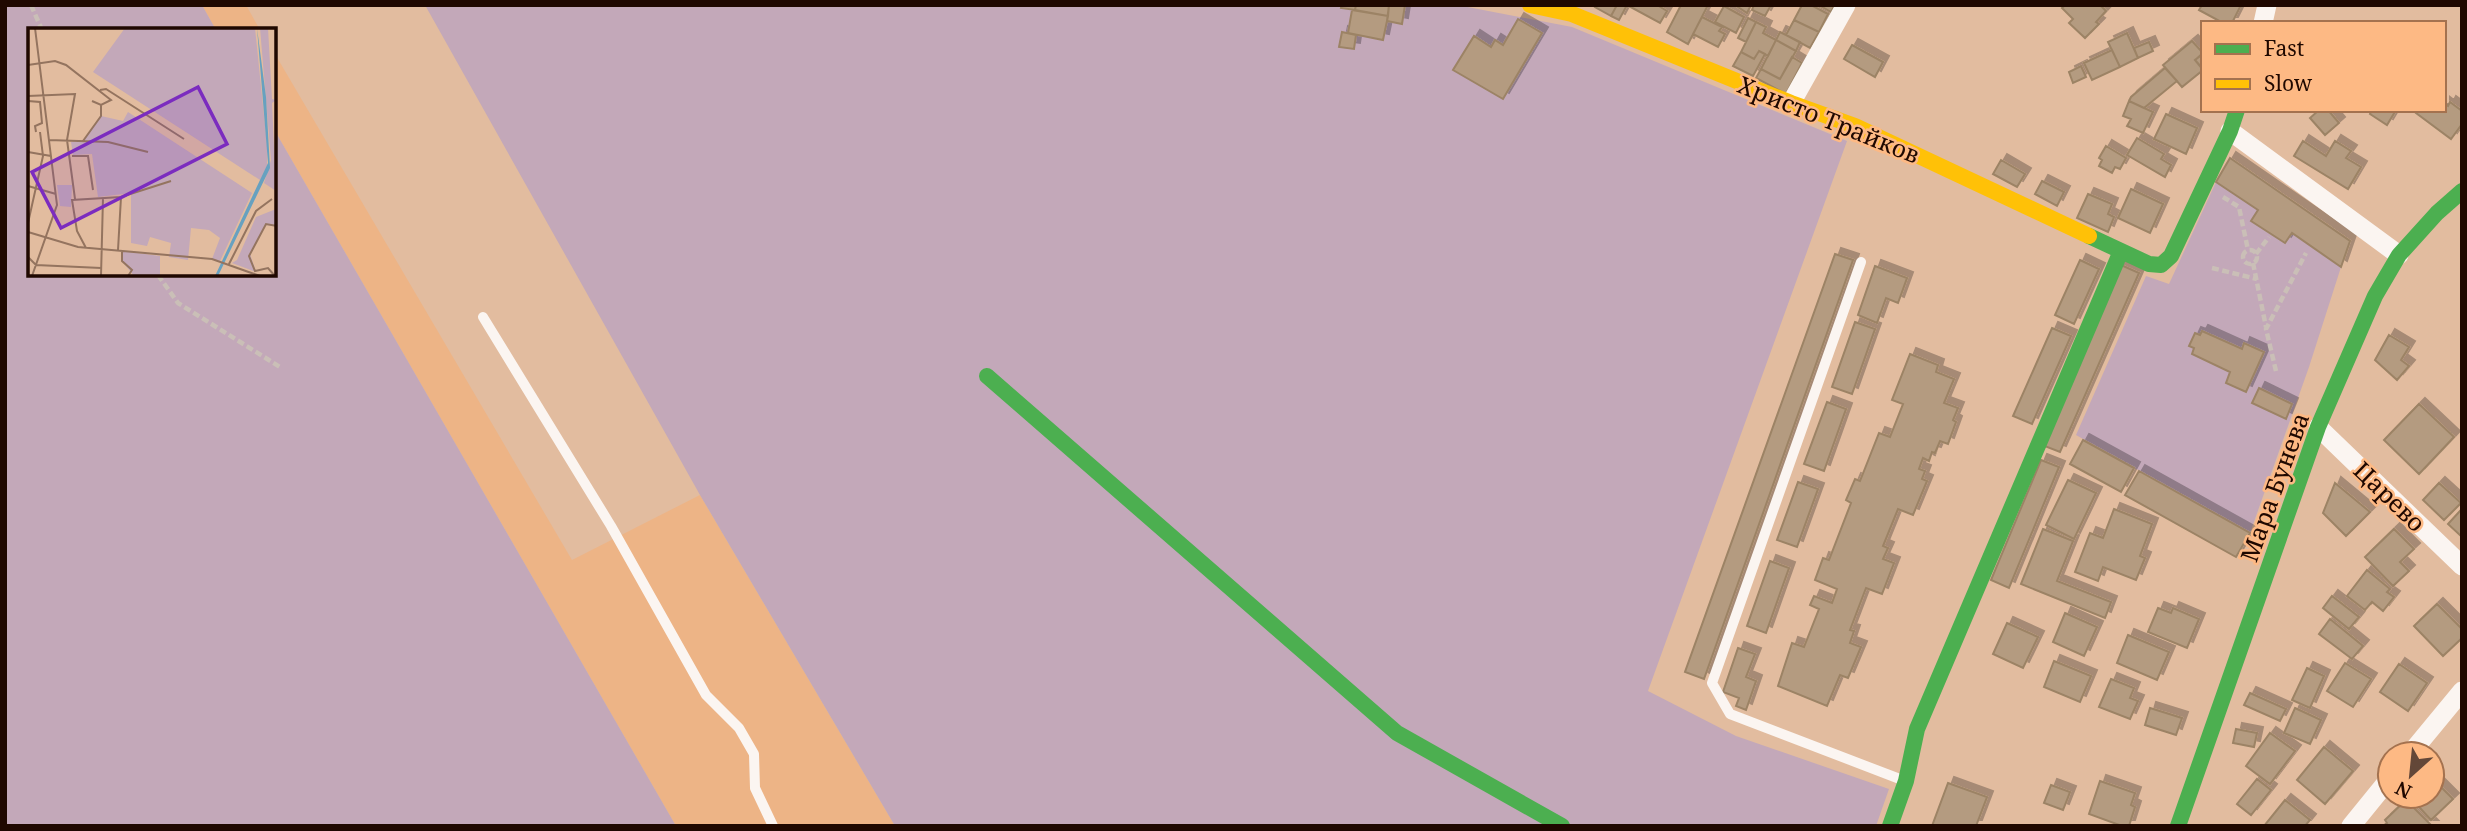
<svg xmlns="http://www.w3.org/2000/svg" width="2467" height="831" font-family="'Noto Serif',serif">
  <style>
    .built { fill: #edb486 }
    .green { fill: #c3a8b9 }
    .building { fill: #b49b80; stroke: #9c8365; stroke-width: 2; filter: url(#shadow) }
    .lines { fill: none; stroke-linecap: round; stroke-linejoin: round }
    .path { stroke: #cabfb7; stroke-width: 4.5; stroke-dasharray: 7 3.5; stroke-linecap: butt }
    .lane { stroke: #fbf5f1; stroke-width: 10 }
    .street { stroke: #fbf5f1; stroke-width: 19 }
    .fast { stroke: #4caf50; stroke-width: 16 }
    .slow { stroke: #ffc107; stroke-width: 16 }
    .labels { text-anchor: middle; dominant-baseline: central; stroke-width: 5; stroke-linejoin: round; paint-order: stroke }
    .street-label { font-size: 24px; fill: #1f0800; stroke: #fdb984 }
    .inset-road { fill: none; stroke: #94745f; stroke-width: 2 }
    .view { fill: #7b2cbf; fill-opacity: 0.15; stroke: #7b2cbf; stroke-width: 3.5 }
    .inset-edge { fill: none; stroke: #1f0800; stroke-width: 3.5 }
  </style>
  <defs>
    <filter id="shadow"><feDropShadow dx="6" dy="-6" stdDeviation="0" flood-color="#0004"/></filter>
  </defs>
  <rect width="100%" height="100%" fill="#e2bc9f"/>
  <!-- built -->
  <path class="built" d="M202,5H246L260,30H216Z
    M275,54L572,560L700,495L895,826H676L275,131Z"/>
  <!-- green -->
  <path class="green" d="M5,5H202L216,30H30V275H275V131L676,826H5Z
    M425,5H1457L1572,27L1847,141L1648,691L1736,736L1889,789L1876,826H895L700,495Z
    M2216,182L2258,210L2251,221L2292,233L2341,267L2309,367L2250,533L2076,435L2146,276L2169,284Z"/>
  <!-- building -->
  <path class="building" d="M1342,5H1356L1355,10L1341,8Z
    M1356,5H1389L1388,16L1355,10Z
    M1389,5H1405L1402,24L1387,21Z
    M1596,5H1617L1611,16L1595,7Z
    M1617,5H1627L1619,20L1611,16Z
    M1627,5H1657L1667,11L1660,23Z
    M1681,5H1708L1688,44L1667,32Z
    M1735,5H1751L1747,13Z
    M1754,5H1771L1765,16L1752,10Z
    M1802,5H1811L1828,14L1819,32L1794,20Z
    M1819,5H1835L1831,12Z
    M2065,5H2100L2106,11L2096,22L2099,24L2085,38L2069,23L2073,19L2062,8Z
    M2202,5H2241L2232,23H2223L2199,10Z
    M1724,6L1744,17L1736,33L1715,22Z
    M1352,10L1388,16L1383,40L1348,33Z
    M1702,17L1722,27L1719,31L1725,34L1718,47L1693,34Z
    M1748,18L1756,22L1746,42L1738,38Z
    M1518,19L1542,33L1503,99L1453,70L1474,36L1491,47L1495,40L1503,45Z
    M1794,20L1819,32L1810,48L1786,35Z
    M1756,22L1766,27L1763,33L1776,40L1768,56L1759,51L1754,59L1741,52Z
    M1342,32L1356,35L1354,49L1339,47Z
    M1780,32L1800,42L1796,51L1776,40Z
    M2127,33L2138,58L2120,67L2108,42Z
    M1776,40L1796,51L1780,79L1761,69Z
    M2192,41L2203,53L2195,60L2203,70L2182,87L2163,65Z
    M2149,42L2153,51L2138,58L2134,48Z
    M1852,45L1883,62L1875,77L1844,59Z
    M2112,50L2120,67L2092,80L2084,63Z
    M1759,51L1765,54L1753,76L1733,66L1741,52L1754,59Z
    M2203,54V69L2195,60Z
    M1792,57L1802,63L1786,94L1756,78L1761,69L1780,79Z
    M2081,66L2086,77L2073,83L2069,72Z
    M2165,68L2177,81L2144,108L2129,101L2131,97Z
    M2129,101L2153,112L2143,133L2127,126L2131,119L2123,116Z
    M2450,102L2462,111V124L2451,139L2416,113L2418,110H2444V103L2448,106Z
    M2319,110H2328L2339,123L2325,135L2310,118Z
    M2372,110H2396L2387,125L2370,114Z
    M2166,114L2197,128L2186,154L2154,139Z
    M2137,138L2164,154L2161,159L2171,165L2165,177L2127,155Z
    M2303,141L2326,156L2335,141L2351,151L2346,158L2361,167L2348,189L2294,156Z
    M2106,146L2126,158L2120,169L2115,167L2112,173L2099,166L2102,160L2099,158Z
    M2230,158L2350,241L2341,267L2292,233L2285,243L2251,221L2258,210L2216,182Z
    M2001,160L2025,174L2017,187L1993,174Z
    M2042,181L2064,192L2057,206L2035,194Z
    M2131,189L2163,204L2150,233L2118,218Z
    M2088,194L2112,204L2108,214L2114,217L2108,232L2077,218Z
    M1835,254L1853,260L1704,679L1685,672Z
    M2080,260L2099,269L2074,324L2055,315Z
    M2121,265L2139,273L2060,452L2042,445Z
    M1875,266L1907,278L1898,303L1886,298L1877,323L1858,315Z
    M1855,322L1875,329L1852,394L1832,387Z
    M2052,328L2071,336L2032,424L2013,416Z
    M2202,331L2242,349L2244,343L2264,352L2246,392L2226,383L2230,372L2192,354L2194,348L2189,346L2195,333L2200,335Z
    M2389,335L2409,347L2401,360L2409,366L2397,380L2375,360Z
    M1910,354L1938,365L1936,372L1954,379L1944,403L1958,408L1953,420L1956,422L1948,444L1940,441L1935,453L1932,452L1929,461L1923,458L1919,469L1925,471L1922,479L1927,481L1913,515L1898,509L1883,546L1888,548L1883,559L1894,563L1882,594L1866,588L1850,630L1854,631L1850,643L1861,647L1848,678L1840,675L1827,706L1778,686L1792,643L1804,647L1819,609L1810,605L1814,596L1832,603L1837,589L1815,580L1823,558L1829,560L1851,503L1846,500L1855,479L1860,481L1879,433L1890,437L1903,404L1892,400Z
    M2259,388L2292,404L2286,419L2252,403Z
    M1827,402L1846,409L1824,471L1804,464Z
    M2419,404L2454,437L2419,474L2384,440Z
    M2083,440L2134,468L2121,492L2070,464Z
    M2041,460L2059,467L2009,588L1991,580Z
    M2139,471L2250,533L2236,557L2125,495Z
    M2068,480L2096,493L2074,539L2046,525Z
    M1798,482L1818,489L1797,547L1777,540Z
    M2335,483L2370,512L2346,536L2323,513Z
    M2439,483L2461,503L2444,520L2423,500Z
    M2114,509L2152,524L2140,556L2145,558L2136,580L2103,567L2098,581L2075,572L2090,533L2103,538Z
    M2460,511L2462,513V537L2448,524Z
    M2043,529L2073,541L2057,581L2111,602L2105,618L2021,584Z
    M2394,529L2414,549L2400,562L2409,571L2393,586L2365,557Z
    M1770,561L1789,568L1766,633L1747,626Z
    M2367,570L2390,589L2387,592L2394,597L2383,611L2372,602L2365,610L2347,596Z
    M2332,596L2359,617L2349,629L2323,608Z
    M2437,604L2462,629V638L2443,656L2414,626Z
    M2158,608L2171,613L2173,608L2199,619L2187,648L2148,632Z
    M2065,613L2097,627L2084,656L2053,642Z
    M2330,619L2363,646L2352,659L2319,634Z
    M2007,623L2038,637L2023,668L1993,654Z
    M2128,635L2169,652L2157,680L2117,663Z
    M1738,648L1755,654L1746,677L1756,681L1746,710L1736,706L1739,698L1723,692Z
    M2054,661L2091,676L2080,702L2044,687Z
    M2345,663L2371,679L2353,707L2327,691Z
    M2399,664L2427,683L2408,711L2380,692Z
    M2307,668L2324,676L2310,708L2292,700Z
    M2111,679L2134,688L2130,698L2138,701L2130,719L2099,707Z
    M2250,693L2286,709L2280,721L2244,705Z
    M2150,708L2182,718L2176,735L2145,725Z
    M2295,708L2321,720L2310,744L2284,733Z
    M2236,729L2257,733L2254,747L2233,743Z
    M2270,733L2295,751L2270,784L2246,766Z
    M2324,747L2353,771L2325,804L2297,780Z
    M2432,778L2453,799L2431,820L2409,796H2432Z
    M2257,779L2271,790L2251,815L2237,804Z
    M2100,781L2135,793L2131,805L2135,807L2129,826H2122L2089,814Z
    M1948,783L1987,797L1976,826H1932Z
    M2051,785L2070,792L2063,810L2044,803Z
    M2285,800L2310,820L2305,826H2264Z
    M2406,800L2432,826H2383L2387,823L2385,820Z"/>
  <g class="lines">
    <!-- path -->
    <path class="path" d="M31,5L42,30
      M2223,197L2239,207L2248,250
      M2243 257a7 7 0 1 1 14 0a7 7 0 1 1-14 0Z
      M2256,254L2269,237
      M2253,263L2266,327
      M2212,268L2257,279
      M158,275L178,303L280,367
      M2276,371L2266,329L2306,253"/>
    <!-- lane -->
    <path class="lane" d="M1861,262L1712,683L1730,714L1905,781
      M483,317L611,526L706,695L739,728L754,754L755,788L773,826"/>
    <!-- street -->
    <path class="street" d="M2263,23L2267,5
      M1791,103L1846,5
      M2230,131L2399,255
      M2318,427L2462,566
      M2410,754L2462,691
      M2351,826L2390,778"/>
    <!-- fast -->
    <path class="fast" d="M2089,236L2149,264L2161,265L2171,256L2230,131L2237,110
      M987,376L1397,733L1562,826
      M1890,826L1906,781L1917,729L2121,251
      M2178,826L2318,427L2375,296L2399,255L2437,213L2462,191"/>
    <!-- slow -->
    <path class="slow" d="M1530,5L1572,14L1791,103L1855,126L2089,236"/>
  </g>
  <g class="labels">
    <!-- street labels -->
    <g class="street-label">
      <text transform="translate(1829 119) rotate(22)">Христо Трайков</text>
      <text transform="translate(2274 487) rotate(-70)">Мара Бунева</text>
      <text transform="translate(2390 496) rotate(44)">Царево</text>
    </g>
  </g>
  <!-- overview -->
  <g transform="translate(28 28)">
    <rect width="248" height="248" fill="#e2bc9f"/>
    <path d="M97,0H227L239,117V138L232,152L65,44ZM232,0H240L244,71L248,72L244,75L248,163L236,155L243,132ZM100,84L224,165L192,233L184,231L192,210L181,202L163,200L160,232L141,229L143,215L122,209L119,218L103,215V165L70,169L64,126L45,127L43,114L55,113L73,88L95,93ZM29,157H44L43,179L32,178ZM248,181V198L237,197L222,226L228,244L204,235L209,232L228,189ZM94,223L132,228V248H106L94,233Z" fill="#c3a8b9"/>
    <path d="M229,0L238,69L242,140L190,248H187L240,135Z" fill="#67a1c0"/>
    <path class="inset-road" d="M0,37L27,33L38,37L83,72L73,77L64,73M72,62L78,61L156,111M0,68L47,66L39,112L47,171M0,73L12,74L14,95L7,98L8,104M21,112L80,114L120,124M55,113L73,88V77M0,124L23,128M44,128H60L65,162M0,158L28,166M0,195L15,128L12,104M0,204L50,219L184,231L232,248M58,220L49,203L44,172L93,169L143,153M90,222L93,169M94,223V233L104,242L100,248M0,229L8,237L73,240M201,236L228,183L244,171M4,248L29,177L7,0M73,248L75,170M247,248L240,240L227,243L221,228L238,196L249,198"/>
    <path class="view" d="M170,59L199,116L33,200L4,144Z"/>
    <rect width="248" height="248" class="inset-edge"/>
  </g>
  <!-- border -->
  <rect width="2467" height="831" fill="none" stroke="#1f0800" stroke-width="14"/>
  <!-- legend -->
  <rect x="2201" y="21" width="245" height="91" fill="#fdb984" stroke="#a4724f" stroke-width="2"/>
  <rect x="2215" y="44" width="35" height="10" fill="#4caf50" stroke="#a4724f" stroke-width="2"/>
  <text x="2264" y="56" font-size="21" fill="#1f0800">Fast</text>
  <rect x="2215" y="79" width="35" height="10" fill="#ffc107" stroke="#a4724f" stroke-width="2"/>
  <text x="2264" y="91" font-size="21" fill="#1f0800">Slow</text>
  <!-- north arrow -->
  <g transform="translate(2411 775) rotate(207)"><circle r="33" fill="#fdb984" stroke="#a4724f" stroke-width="2"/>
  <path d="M0-5L12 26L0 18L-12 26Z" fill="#634738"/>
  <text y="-10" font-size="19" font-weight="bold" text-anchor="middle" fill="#1f0800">N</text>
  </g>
</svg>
